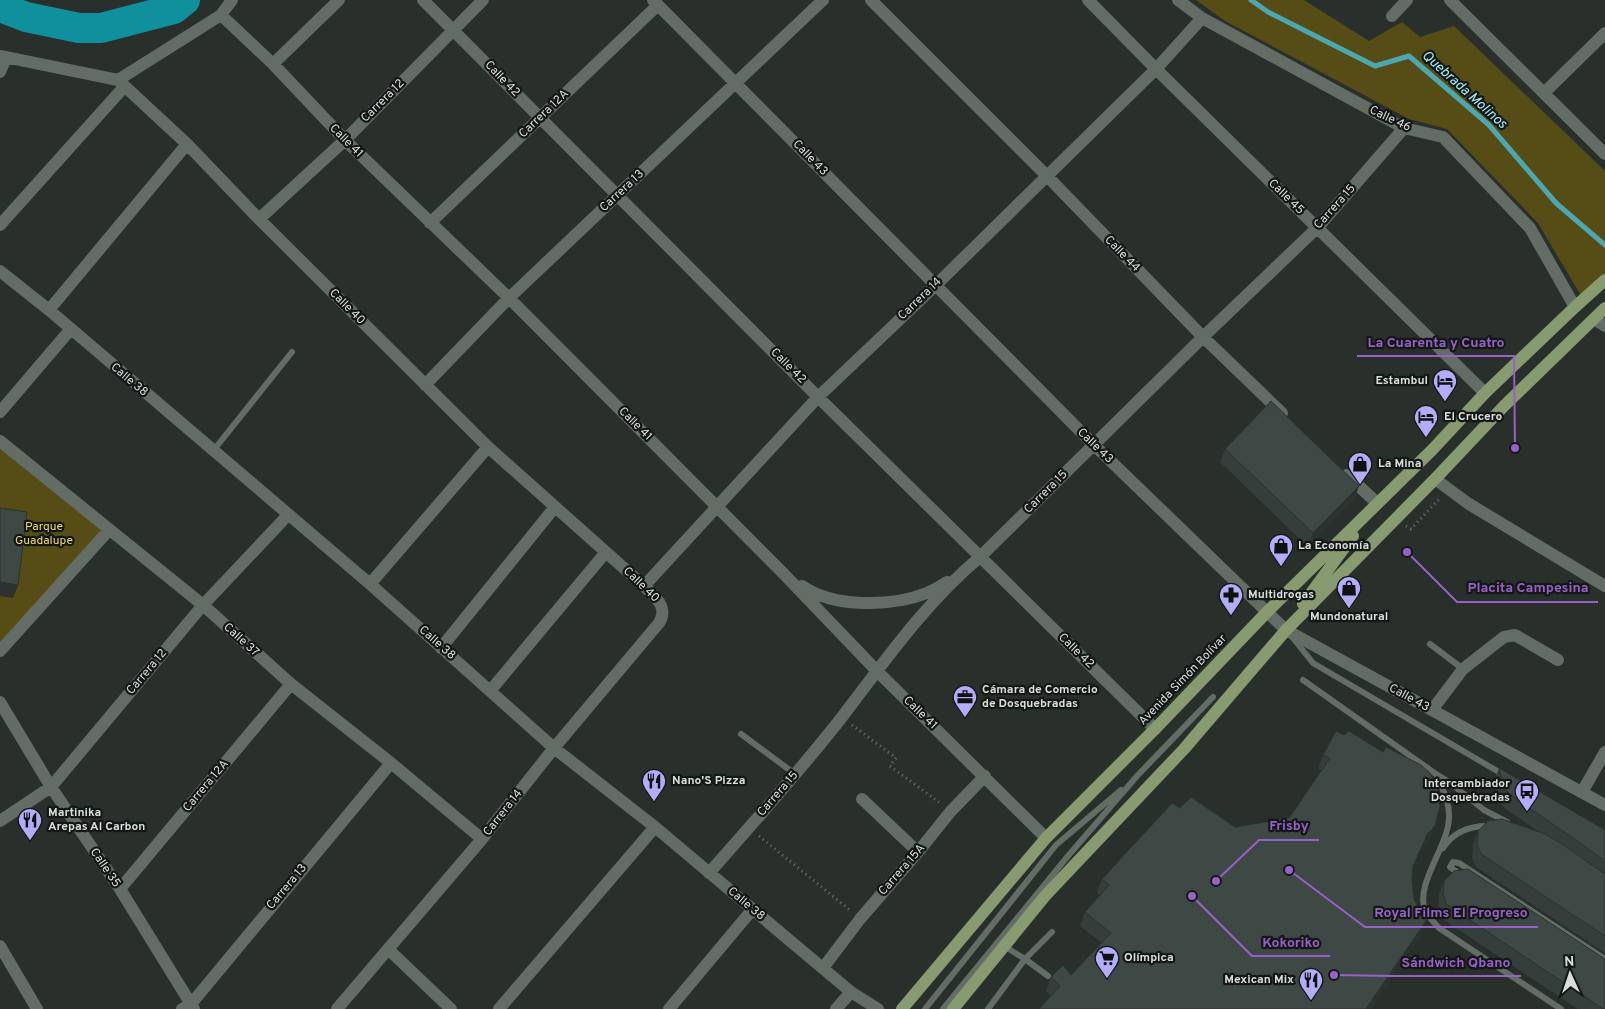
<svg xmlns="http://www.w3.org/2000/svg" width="1605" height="1009" font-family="Overpass,sans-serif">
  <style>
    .green { fill: #564c15 }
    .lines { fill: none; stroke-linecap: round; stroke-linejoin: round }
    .stream { stroke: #4da7b0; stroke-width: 5 }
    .river { stroke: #108f9d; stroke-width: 30 }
    .path { stroke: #6c726e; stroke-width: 3; stroke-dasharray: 1 4; stroke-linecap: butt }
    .lane { stroke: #646c66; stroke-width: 6 }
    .street { stroke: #646c66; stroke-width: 12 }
    .secondary { stroke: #646c66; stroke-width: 12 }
    .primary { stroke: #879a70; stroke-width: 12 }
    .wall { fill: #353e3b }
    .shaded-wall { fill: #2b3230 }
    .building { fill: #3e4845; stroke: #2b3230 }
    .labels { text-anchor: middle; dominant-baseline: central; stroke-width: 4.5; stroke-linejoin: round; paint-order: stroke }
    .street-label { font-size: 12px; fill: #dadedb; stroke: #141715 }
    .poi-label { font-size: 12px; font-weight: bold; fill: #dadedb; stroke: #141715; text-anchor: start }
    .park-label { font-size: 12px; fill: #efdb70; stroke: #141715 }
    .water-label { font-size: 14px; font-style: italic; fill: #9fedf8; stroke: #141715 }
    .leader { fill: none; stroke: #9861c7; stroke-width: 2 }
    .callout-dot { fill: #9861c7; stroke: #141715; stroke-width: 2 }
    .callout-label { font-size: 14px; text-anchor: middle; font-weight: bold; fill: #9861c7; stroke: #141715; stroke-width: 4.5; stroke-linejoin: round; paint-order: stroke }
  </style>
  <rect width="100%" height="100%" fill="#29302b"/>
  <!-- green -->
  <path class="green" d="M1196,0H1304L1369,41L1402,22L1420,37L1454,26L1605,171V273L1583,299L1538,223L1447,129L1409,119L1225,21Z
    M0,441L109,530L0,651Z"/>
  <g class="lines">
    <!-- stream -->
    <path class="stream" d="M1251,0L1268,12L1375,66L1409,56L1489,125L1556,203L1605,245"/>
    <!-- river -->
    <path class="river" d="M0,7L26,17L79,28H101L174,9L185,0"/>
    <!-- path -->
    <path class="path" d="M1406,526L1411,529L1440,498
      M852,725L896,758L890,766L940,803
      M759,836L851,911"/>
    <!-- lane -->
    <path class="lane" d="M213,451L292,352
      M1293,638L1313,663L1504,775
      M1430,644L1463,669
      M1303,680L1436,774L1449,782L1484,810L1507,822
      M741,734L795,774
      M1436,774C1442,788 1450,802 1449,818C1448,847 1415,884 1425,910C1428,917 1434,922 1439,928L1561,1009
      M1443,848C1454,831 1472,825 1492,826
      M1462,876L1450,867L1453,862L1459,863L1605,959
      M1004,946L1025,959L1048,976
      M925,1009L1056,845L1121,790
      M943,1009L1068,856L1137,776L1213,697
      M988,1009L1025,959L1052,932"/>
    <!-- street -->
    <path class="street" d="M423,0L818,397L1155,729
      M653,0L1094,445L1267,612
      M871,0L1046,175L1203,337L1282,413
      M1088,0L1156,69L1485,393
      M1178,0L1202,18L1404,128L1443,137L1530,228L1575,307
      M1450,0L1605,154
      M221,15L273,64L345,140L509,298L782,572L876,670L1046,838
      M1392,16L1407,0
      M0,56L118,80L187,144L259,219L488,447L644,586C655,597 669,607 659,623L554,748L482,839L337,1009
      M273,64L339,0
      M0,72L6,58
      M118,80L221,15L232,0
      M1544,93L1605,33
      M259,219L345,140L483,0
      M430,223L658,5
      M0,225L124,87
      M0,271L49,310L370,584L554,748L655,827L851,992L878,1009
      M49,310L187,144
      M1594,319L1605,326
      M425,385L509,298L823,0
      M0,412L70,330
      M0,441L203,605L291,684L391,763L482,839
      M1347,475L1377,503
      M1435,479L1469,504L1605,586
      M370,584L488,447
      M644,586L818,397L935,286L1156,69L1202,18
      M802,586C834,608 891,607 927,593C934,590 941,586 947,582
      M441,648L555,507
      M0,651L109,530
      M490,691L606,552
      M0,702L51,787L120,889L194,1009
      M1432,710L1463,669L1504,637L1515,635L1558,660
      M1582,792L1605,752
      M862,799L918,852
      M0,821L51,787L203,605L288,515
      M709,873C754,822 800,771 842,717C885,661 925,603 980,557L1203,337L1318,227L1404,128
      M120,889L291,684
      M0,946L37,1009
      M388,949L451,1009
      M823,968L860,919L918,852L951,811L985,776
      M182,1009L191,1004L391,763
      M499,1009L655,827
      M669,1009L752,910
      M836,1009L851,992"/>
    <!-- secondary -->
    <path class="secondary" d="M1267,612L1286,630L1605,805"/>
    <!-- primary -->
    <path class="primary" d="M1303,604L1353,536
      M902,1009L1046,838L1155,729L1267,612L1433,449L1485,393L1575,307L1605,280
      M953,1009L1045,896L1184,749L1286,630L1435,479L1504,406L1605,308"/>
  </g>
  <!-- wall -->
  <path class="wall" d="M1225,449L1359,486L1354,499L1308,547L1220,462Z
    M1336,731L1430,840L1423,846L1412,869V880L1414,899L1423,932L1051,996L1046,991L1051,977L1071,975L1102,943L1080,926L1085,912L1100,895L1097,892L1102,879L1180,808L1235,827L1289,818L1322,770L1318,769L1323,755Z
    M1499,768L1605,830V953L1476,867L1472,858L1473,844L1478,831L1539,832L1503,807L1498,800L1494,781Z
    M1444,881L1605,1009H1578L1441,918L1438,908L1439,895Z"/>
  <!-- shaded-wall -->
  <path class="shaded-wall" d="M1359,486L1354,499L1308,547L1313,533Z
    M0,582L18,585L13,598L0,596Z
    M1435,826L1430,840L1423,846L1408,879L1413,866L1428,833Z
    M1428,918L1423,932L1371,1009H1366Z"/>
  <!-- building -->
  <path class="building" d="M1271,401L1359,486L1313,533L1225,449Z
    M0,508L27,512L18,585L0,582Z
    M1336,731L1344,735L1349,731L1383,752L1386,747L1421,765L1430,773L1437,787L1440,806L1435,826L1428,833L1413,866L1412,880L1414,899L1418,907L1428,918L1366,1009H1039L1060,986L1051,977L1063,965L1071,975L1111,933L1085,912L1109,885L1102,879L1172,803L1180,808L1191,797L1235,827L1289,818L1330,758L1323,755Z
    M1499,768L1605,830V861L1583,845L1508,793L1503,786Z
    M1502,819L1545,834L1562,844L1605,874V936L1481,854L1477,844L1478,831L1488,821Z
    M1468,869L1605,959V1009H1603L1446,904L1443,895L1444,881L1454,871Z"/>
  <!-- icons -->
  <defs>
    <g id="hotel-pin" transform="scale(1.25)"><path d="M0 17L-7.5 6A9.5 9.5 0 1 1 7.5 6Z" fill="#b3acf9" stroke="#141715"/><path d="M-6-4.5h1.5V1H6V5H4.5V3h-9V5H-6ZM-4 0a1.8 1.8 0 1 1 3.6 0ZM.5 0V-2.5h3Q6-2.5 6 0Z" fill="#111"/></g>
    <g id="shop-pin" transform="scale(1.25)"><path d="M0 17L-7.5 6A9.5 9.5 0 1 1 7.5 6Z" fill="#b3acf9" stroke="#141715"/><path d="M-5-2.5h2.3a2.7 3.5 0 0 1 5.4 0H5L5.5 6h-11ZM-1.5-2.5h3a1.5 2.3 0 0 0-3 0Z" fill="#111"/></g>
    <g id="pharmacy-pin" transform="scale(1.25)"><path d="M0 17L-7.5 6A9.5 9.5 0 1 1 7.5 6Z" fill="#b3acf9" stroke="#141715"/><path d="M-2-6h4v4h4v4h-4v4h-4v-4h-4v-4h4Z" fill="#111"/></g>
    <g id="office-pin" transform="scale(1.25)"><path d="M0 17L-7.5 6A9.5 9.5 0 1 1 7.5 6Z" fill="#b3acf9" stroke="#141715"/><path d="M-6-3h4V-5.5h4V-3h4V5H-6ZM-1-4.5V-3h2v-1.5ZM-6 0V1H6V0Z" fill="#111"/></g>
    <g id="restaurant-pin" transform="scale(1.25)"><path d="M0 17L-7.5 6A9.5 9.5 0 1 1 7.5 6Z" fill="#b3acf9" stroke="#141715"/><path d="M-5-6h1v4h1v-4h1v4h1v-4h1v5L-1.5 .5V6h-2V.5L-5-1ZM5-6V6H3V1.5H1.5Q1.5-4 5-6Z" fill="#111"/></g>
    <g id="bus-pin" transform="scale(1.25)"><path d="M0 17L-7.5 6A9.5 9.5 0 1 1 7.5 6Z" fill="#b3acf9" stroke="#141715"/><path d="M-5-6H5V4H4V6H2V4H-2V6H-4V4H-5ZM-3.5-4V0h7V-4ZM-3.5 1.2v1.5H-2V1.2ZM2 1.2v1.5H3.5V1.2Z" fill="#111"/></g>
    <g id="supermarket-pin" transform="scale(1.25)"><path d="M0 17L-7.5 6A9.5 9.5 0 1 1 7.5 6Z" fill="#b3acf9" stroke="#141715"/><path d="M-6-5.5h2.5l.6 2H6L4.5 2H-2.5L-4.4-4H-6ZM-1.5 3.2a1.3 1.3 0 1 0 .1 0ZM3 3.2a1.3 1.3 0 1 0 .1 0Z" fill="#111"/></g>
  </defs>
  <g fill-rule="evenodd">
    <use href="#hotel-pin" x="1445" y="381"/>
    <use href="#hotel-pin" x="1426" y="417"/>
    <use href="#shop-pin" x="1360" y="464"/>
    <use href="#shop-pin" x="1281" y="546"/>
    <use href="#shop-pin" x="1349" y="588"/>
    <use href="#pharmacy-pin" x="1231" y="595"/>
    <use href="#office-pin" x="965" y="697"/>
    <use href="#restaurant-pin" x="654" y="781"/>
    <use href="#bus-pin" x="1527" y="791"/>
    <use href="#restaurant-pin" x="30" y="820"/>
    <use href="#supermarket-pin" x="1107" y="958"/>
    <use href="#restaurant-pin" x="1311" y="980"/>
  </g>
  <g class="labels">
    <!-- street labels -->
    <g class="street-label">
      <text transform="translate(502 79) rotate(46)">Calle 42</text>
      <text transform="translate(383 101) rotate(-45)">Carrera 12</text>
      <text transform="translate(544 114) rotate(-44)">Carrera 12A</text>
      <text transform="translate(1390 119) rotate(25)">Calle 46</text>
      <text transform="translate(346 141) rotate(45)">Calle 41</text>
      <text transform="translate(810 158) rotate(46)">Calle 43</text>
      <text transform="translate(622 191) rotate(-43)">Carrera 13</text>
      <text transform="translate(1286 197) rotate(44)">Calle 45</text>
      <text transform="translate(1335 207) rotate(-48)">Carrera 15</text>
      <text transform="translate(1122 254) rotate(46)">Calle 44</text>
      <text transform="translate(920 299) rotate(-44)">Carrera 14</text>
      <text transform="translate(347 307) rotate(45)">Calle 40</text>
      <text transform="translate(788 366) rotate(45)">Calle 42</text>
      <text transform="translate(129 380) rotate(40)">Calle 38</text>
      <text transform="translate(635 424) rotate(45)">Calle 41</text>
      <text transform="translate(1095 446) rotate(44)">Calle 43</text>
      <text transform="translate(1046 492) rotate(-45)">Carrera 15</text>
      <text transform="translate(641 585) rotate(44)">Calle 40</text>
      <text transform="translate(241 640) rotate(42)">Calle 37</text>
      <text transform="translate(437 643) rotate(42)">Calle 38</text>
      <text transform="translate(1076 651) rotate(44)">Calle 42</text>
      <text transform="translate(147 672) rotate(-50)">Carrera 12</text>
      <text transform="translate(1183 680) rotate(-46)">Avenida Simón Bolívar</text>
      <text transform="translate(1409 698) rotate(29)">Calle 43</text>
      <text transform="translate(920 713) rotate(44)">Calle 41</text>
      <text transform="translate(206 786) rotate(-50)">Carrera 12A</text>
      <text transform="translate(778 794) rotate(-49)">Carrera 15</text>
      <text transform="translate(503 813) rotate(-52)">Carrera 14</text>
      <text transform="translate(105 868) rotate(56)">Calle 35</text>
      <text transform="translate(902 870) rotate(-49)">Carrera 15A</text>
      <text transform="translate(287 887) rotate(-50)">Carrera 13</text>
      <text transform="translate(746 904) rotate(40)">Calle 38</text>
    </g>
    <!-- poi labels -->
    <g class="poi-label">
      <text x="1428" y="381" text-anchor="end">Estambul</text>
      <text x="1444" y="417">El Crucero</text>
      <text x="1378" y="464">La Mina</text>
      <text x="1298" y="546">La Economía</text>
      <text x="1248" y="595">Multidrogas</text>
      <text x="1349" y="617" text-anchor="middle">Mundonatural</text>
      <text x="982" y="690">Cámara de Comercio<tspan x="982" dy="14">de Dosquebradas</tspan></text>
      <text x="672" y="781">Nano'S Pizza</text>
      <text x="1510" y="784" text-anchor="end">Intercambiador<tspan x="1510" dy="14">Dosquebradas</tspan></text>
      <text x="48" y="813">Martinika<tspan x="48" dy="14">Arepas Al Carbon</tspan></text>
      <text x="1124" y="958">Olímpica</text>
      <text x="1294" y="980" text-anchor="end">Mexican Mix</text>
    </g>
    <!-- park labels -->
    <g class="park-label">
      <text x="44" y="527">Parque<tspan x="44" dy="14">Guadalupe</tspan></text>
    </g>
    <!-- water labels -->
    <g class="water-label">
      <text transform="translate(1464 90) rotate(42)">Quebrada Molinos</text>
    </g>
  </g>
  <!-- callouts -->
  <path class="leader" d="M1515 448L1514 356H1357M1407 552L1457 602H1598M1216 881L1259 840H1319M1289 870L1365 927H1538M1192 896L1252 956H1330M1334 975L1392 976H1521"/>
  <g class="callout-dot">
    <circle cx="1515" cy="448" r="5"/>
    <circle cx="1407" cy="552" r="5"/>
    <circle cx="1216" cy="881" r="5"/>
    <circle cx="1289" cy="870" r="5"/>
    <circle cx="1192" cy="896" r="5"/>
    <circle cx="1334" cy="975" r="5"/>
  </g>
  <g class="callout-label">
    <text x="1436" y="347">La Cuarenta y Cuatro</text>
    <text x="1528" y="592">Placita Campesina</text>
    <text x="1289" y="830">Frisby</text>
    <text x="1451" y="917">Royal Films El Progreso</text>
    <text x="1291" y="947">Kokoriko</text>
    <text x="1456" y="967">Sándwich Qbano</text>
  </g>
  <!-- north arrow -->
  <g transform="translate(1570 974) rotate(357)" stroke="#141715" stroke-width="4" paint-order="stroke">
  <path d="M0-4L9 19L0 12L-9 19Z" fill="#dadedb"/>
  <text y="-8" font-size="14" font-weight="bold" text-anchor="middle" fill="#dadedb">N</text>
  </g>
</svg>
